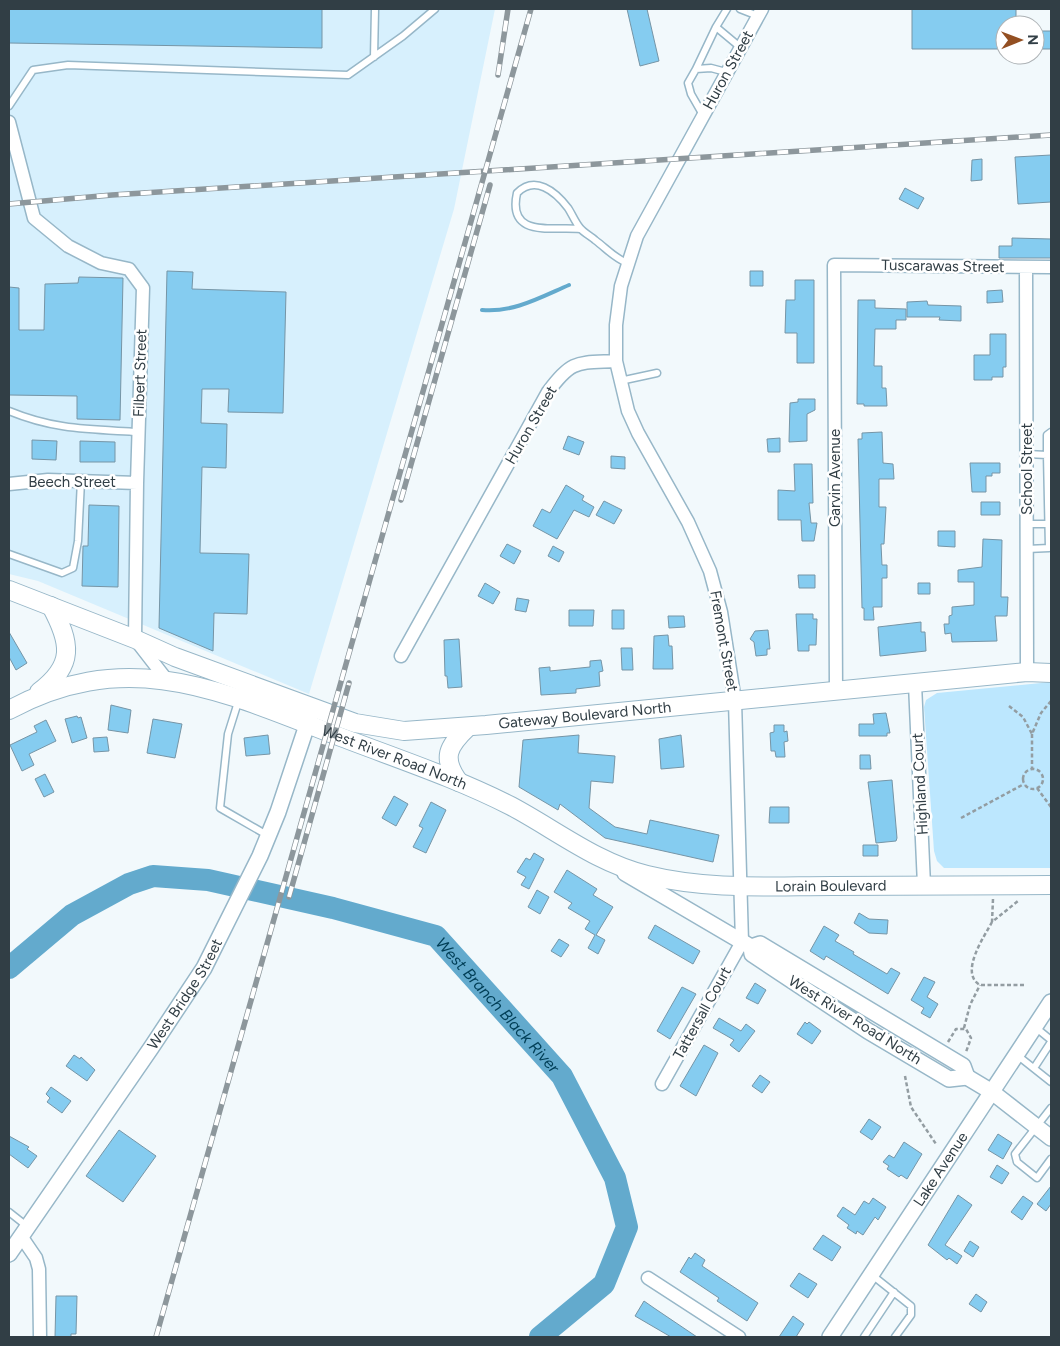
<svg xmlns="http://www.w3.org/2000/svg" width="1060" height="1346" font-family="Figtree,sans-serif">
  <style>
    .built { fill: #d7f0fd }
    .green { fill: #bce7fe }
    .lines { fill: none; stroke-linecap: round; stroke-linejoin: round }
    .stream { stroke: #63aacd; stroke-width: 4 }
    .river { stroke: #63aacd; stroke-width: 22 }
    .building { fill: #85ccf0; stroke: #7695a6 }
    .service-casing { stroke: #97b7c8; stroke-width: 9 }
    .minor-casing { stroke: #97b7c8; stroke-width: 15 }
    .tertiary-casing { stroke: #97b7c8; stroke-width: 18 }
    .secondary-casing { stroke: #97b7c8; stroke-width: 20 }
    .path { stroke: #939da2; stroke-width: 2.5; stroke-dasharray: 4 2.5; stroke-linecap: butt }
    .service { stroke: #fff; stroke-width: 6 }
    .minor { stroke: #fff; stroke-width: 12 }
    .tertiary { stroke: #fff; stroke-width: 15 }
    .secondary { stroke: #fff; stroke-width: 18 }
    .rail-casing { stroke: #8d979c; stroke-width: 5.5 }
    .rail { stroke: #fff; stroke-width: 4; stroke-dasharray: 11; stroke-linecap: butt }
    .labels { text-anchor: middle; dominant-baseline: central; stroke-width: 5; stroke-linejoin: round; paint-order: stroke }
    .street-label { font-size: 15px; fill: #313e45; stroke: #fff }
    .water-label { font-size: 16px; font-style: italic; fill: #003e56; stroke: #fff }
  </style>
  <rect width="100%" height="100%" fill="#f2f9fc"/>
  <!-- built -->
  <path class="built" d="M9,9H495L454,209L309,694L38,581L9,574Z"/>
  <!-- green -->
  <path class="green" d="M1051,682V868H944L937,861L934,851L924,707L926,700L937,693Z"/>
  <g class="lines">
    <!-- stream -->
    <path class="stream" d="M482,310C513,313 541,297 569,285"/>
    <!-- river -->
    <path class="river" id="s1" d="M9,968L72,915L129,884L153,876L208,880L333,908L436,936L562,1076L615,1178L627,1227L604,1284L540,1337"/>
  </g>
  <!-- building -->
  <path class="building" d="M9,9H322V48L9,43Z
    M627,9H647L659,61L640,66Z
    M912,9H1016V25H1005V49H912Z
    M1035,31H1051V49H1035Z
    M1051,155V202L1018,204L1015,157Z
    M982,159V180L971,181L972,160Z
    M905,188L924,198L918,209L899,199Z
    M1012,238L1051,239V258H999V246H1012Z
    M167,271L193,272L192,289L286,292L283,413L228,412L229,389H202L201,423L227,424L226,468L202,467L200,553L249,554L247,614L214,613L213,651L159,628Z
    M750,271H763V286H750Z
    M79,277L123,278L120,420L77,419V396L9,395V287L19,288V330H44L45,284L78,283Z
    M795,280H814V363H797V333H785L786,300H795Z
    M1002,290L1003,302L987,303V291Z
    M858,300H875V308L906,309V320H896V329H875L874,366H882V388H886L887,406H864V404H857Z
    M927,301L928,305L961,306V321L939,320L940,317H907V302Z
    M990,334H1006V367H1003V377H992V380H974V355H990Z
    M798,399H815V410L807,414V441L789,442L790,403L798,402Z
    M882,432L883,463L893,464L894,479H879V507H886L884,544H881L882,565H887V578H882V607H873L874,620H864V608H862L858,439H862V433Z
    M568,436L584,442L579,455L563,449Z
    M780,438V452H768L767,439Z
    M32,440L57,441L56,460L32,459Z
    M80,441L115,442V462H80Z
    M611,456L625,457V469L611,468Z
    M970,463H1000V473H992V476H986V492H972Z
    M794,464H812L813,503H809L811,523H817L814,541H802L801,520H778V490L795,491Z
    M566,485L584,496L582,500L594,507L589,517L574,510L557,539L533,526L542,509L550,513Z
    M604,501L622,510L614,524L596,515Z
    M981,502H1000V515H981Z
    M89,505L119,506L118,587L82,586L83,546H88Z
    M938,531H955V547L938,546Z
    M983,539L1002,540L1001,597H1008L1007,616H995L997,641L952,642L951,633L945,634L944,624H949V616L952,615V607L974,605V582H958V570L982,567Z
    M507,544L521,551L514,564L500,556Z
    M553,546L564,552L559,562L548,556Z
    M798,575H815V588H799Z
    M485,583L500,592L493,604L478,596Z
    M918,583H930V594H918Z
    M517,598L529,600L526,612L515,610Z
    M569,610H594L593,626H569Z
    M612,610H624V629H612Z
    M796,614H813V619H817L816,645H809V651H798Z
    M668,616H684L685,627L669,628Z
    M921,622V632H925L926,651L880,656L878,627Z
    M768,630L770,649H767V655L756,656L754,642L750,639L755,631Z
    M9,632L27,663L16,670L9,657Z
    M668,635L669,646H672L673,669H653L654,636Z
    M459,639L462,687L448,688L447,676H445L444,640Z
    M621,648H632L633,670H622Z
    M601,660L603,671L599,672L600,686L576,689V693L541,695L539,668L550,667V671L590,667V661Z
    M111,705L131,710L128,733L108,730Z
    M886,713L890,733H887V736H859V724H874L873,714Z
    M77,716L78,718L81,717L87,738L72,743L65,719Z
    M153,719L182,724L175,758L147,753Z
    M46,720L56,741L29,754L34,765L22,771L10,745L37,732L34,726Z
    M774,725H784V732L787,731L788,741L784,742L785,757H776L775,751H771L770,733L774,732Z
    M268,735L270,754L246,756L244,738Z
    M579,735L578,753L615,756L613,783L591,781L589,808L615,827L647,834L650,820L719,835L713,862L605,838L560,804L558,810L519,787L523,740Z
    M681,735L684,767L661,769L659,739Z
    M107,737L109,751L94,752L93,738Z
    M860,755H870L871,769H860Z
    M45,774L54,792L44,797L35,779Z
    M892,780L897,838L896,841L876,843L868,782Z
    M394,796L408,804L396,826L382,818Z
    M431,802L446,810L426,853L413,847L423,828L419,826Z
    M770,807H789V823H769Z
    M863,845H878V856H863Z
    M534,853L544,859L529,889L521,885L526,877L517,872L526,858L530,860Z
    M567,870L597,889L593,895L613,907L596,935L605,940L598,954L588,948L595,935L585,929L590,921L568,908L572,903L554,892Z
    M537,890L549,897L540,914L528,907Z
    M859,913L869,919L888,920L887,934L869,933L854,923Z
    M655,925L700,951L693,964L648,938Z
    M824,926L839,935L835,941L854,952L853,954L887,974L891,968L900,973L888,994L826,956L824,960L810,951Z
    M559,939L569,945L561,957L551,951Z
    M924,977L935,982L927,997L938,1004L930,1018L921,1013L924,1008L911,1000Z
    M755,983L766,990L758,1004L746,998Z
    M682,987L696,994L670,1039L657,1031Z
    M719,1018L741,1031L746,1024L755,1031L739,1052L730,1045L734,1040L713,1028Z
    M805,1022L807,1024L809,1022L821,1031L812,1044L797,1034Z
    M704,1045L718,1053L696,1096L680,1086Z
    M74,1055L80,1059L81,1057L95,1070L87,1081L66,1066Z
    M760,1075L770,1082L762,1093L752,1086Z
    M51,1087L71,1101L62,1113L47,1102L50,1098L46,1094Z
    M869,1119L881,1127L872,1140L860,1132Z
    M119,1130L156,1156L123,1202L86,1176Z
    M998,1134L1012,1143L1003,1159L988,1150Z
    M9,1136L29,1147L27,1149L37,1156L28,1168L9,1154Z
    M904,1142L922,1154L907,1179L901,1175L899,1177L887,1169L889,1166L883,1162L889,1155L894,1158Z
    M997,1165L1009,1173L1002,1184L990,1177Z
    M1051,1186V1204L1046,1211L1037,1204Z
    M958,1195L972,1205L945,1245L962,1256L957,1264L949,1258L947,1260L928,1245Z
    M1023,1196L1033,1203L1022,1220L1011,1212Z
    M873,1198L886,1207L878,1220L875,1217L863,1235L857,1231L856,1234L847,1228L849,1225L837,1216L843,1207L855,1215L864,1201L869,1204Z
    M823,1235L841,1247L832,1261L813,1249Z
    M970,1241L979,1247L973,1257L964,1251Z
    M695,1253L705,1260L702,1266L758,1303L747,1321L717,1301L719,1298L680,1272L689,1257L691,1259Z
    M799,1273L817,1284L808,1298L790,1286Z
    M976,1294L987,1302L981,1312L969,1304Z
    M56,1296H77L76,1334H71V1337H55Z
    M644,1301L654,1308L697,1337H671L635,1316Z
    M793,1316L804,1324L796,1337H779Z"/>
  <g class="lines">
    <!-- service casing -->
    <g class="service-casing">
      <path id="service" d="M727,9L716,27L740,47
        M740,9L758,16
        M374,57L375,9
        M696,69L716,27
        M9,106L33,70L68,65L348,75L403,36L435,9
        M703,115L691,94L688,83L696,69L711,68L726,72
        M580,229C553,226 507,239 517,193C535,175 555,191 568,208C572,214 575,222 580,228C584,233 591,236 595,240C607,249 613,257 627,263
        M620,381L657,373
        M9,411C55,430 89,429 138,432
        M1027,454L1047,455V435L1051,432
        M1027,524H1049
        M1027,549L1049,548L1047,455
        M9,554L62,573L73,568L78,541L81,481
        M239,699L228,734L220,808L267,835
        M1035,1027L1051,1040
        M1017,1055L1051,1082
        M1034,1068L1051,1042
        M1051,1108L1015,1154L1017,1162L1037,1178L1051,1159
        M9,1212L28,1227
        M872,1275L911,1306V1315L895,1337
        M864,1337L894,1292"/>
    </g>
    <!-- minor casing -->
    <g class="minor-casing">
      <path id="minor" d="M9,122L34,218L68,246L101,263L129,269L143,288L137,483L135,639L166,679
        M1026,267L1027,672
        M616,361L628,411L638,433L688,522L710,571L721,612L735,701L742,942L662,1084
        M9,484L48,480L137,483
        M401,656L548,392C572,359 578,363 616,361V325L621,286L637,236L762,9
        M915,684L924,885
        M836,691L834,265L1051,267
        M21,1236L36,1258L39,1269L40,1337
        M648,1278L739,1337"/>
    </g>
    <!-- tertiary casing -->
    <g class="tertiary-casing">
      <g id="tertiary">
        <path d="M625,873L751,947L760,944L963,1066L967,1077L949,1079L868,1031L752,954L751,947"/>
        <path d="M967,1077L992,1092L1051,1138"/>
        <path id="s2" d="M9,1254L151,1048L204,968L260,856L278,812L311,713"/>
        <path id="s3" d="M830,1337L1051,1002"/>
      </g>
    </g>
    <!-- secondary casing -->
    <g class="secondary-casing">
      <g id="secondary">
        <path id="s4" d="M9,590L135,639L175,657L355,723L404,731L486,725L1027,672L1051,673"/>
        <path d="M39,692C75,665 71,643 51,606"/>
        <path id="s5" d="M9,710C135,642 233,697 354,742C407,762 460,780 511,806C556,830 597,863 647,875C708,890 769,886 832,886C905,885 978,885 1051,885"/>
        <path d="M459,782C441,758 448,746 468,727"/>
      </g>
    </g>
    <!-- path -->
    <path class="path" d="M1009,706L1023,717L1032,734L1041,713L1051,701
      M1032,734V769
      M1023 779a10 10 0 1 1 20 0a10 10 0 1 1-20 0Z
      M1037,788L1051,807
      M961,818L1024,784
      M993,899L992,922L1018,901
      M992,922C984,937 959,973 980,985H1025
      M964,1028L970,1005L980,985
      M948,1042L956,1029H966L971,1038L966,1052
      M905,1076L911,1107L936,1144"/>
    <!-- service -->
    <use href="#service" class="service"/>
    <!-- minor -->
    <use href="#minor" class="minor"/>
    <!-- tertiary -->
    <use href="#tertiary" class="tertiary"/>
    <!-- secondary -->
    <use href="#secondary" class="secondary"/>
    <!-- rail casing -->
    <g class="rail-casing">
      <path id="rail" d="M498,75L508,9
        M9,204L112,195L1051,135
        M401,500L490,185
        M289,897L349,683
        M156,1337L531,9"/>
    </g>
    <!-- rail -->
    <use href="#rail" class="rail"/>
  </g>
  <g class="labels">
    <!-- street labels -->
    <g class="street-label">
      <text transform="translate(728 70) rotate(-61)">Huron Street</text>
      <text transform="translate(943 266) rotate(1)">Tuscarawas Street</text>
      <text transform="translate(140 373) rotate(-88)">Filbert Street</text>
      <text transform="translate(531 425) rotate(-60)">Huron Street</text>
      <text transform="translate(1027 469) rotate(-90)">School Street</text>
      <text transform="translate(835 478) rotate(-90)">Garvin Avenue</text>
      <text x="72" y="482">Beech Street</text>
      <text transform="translate(724 641) rotate(80)">Fremont Street</text>
      <text stroke="none"><textPath href="#s4" startOffset="602">Gateway Boulevard North</textPath></text>
      <text stroke="none"><textPath href="#s5" startOffset="404">West River Road North</textPath></text>
      <text transform="translate(920 784) rotate(-93)">Highland Court</text>
      <text stroke="none"><textPath href="#s5" startOffset="868">Lorain Boulevard</textPath></text>
      <text stroke="none"><textPath href="#s2" startOffset="314">West Bridge Street</textPath></text>
      <text transform="translate(702 1013) rotate(-61)">Tattersall Court</text>
      <text transform="translate(855 1020) rotate(32)">West River Road North</text>
      <text stroke="none"><textPath href="#s3" startOffset="201">Lake Avenue</textPath></text>
    </g>
    <!-- water labels -->
    <g class="water-label">
      <text stroke="none"><textPath href="#s1" startOffset="555">West Branch Black River</textPath></text>
    </g>
  </g>
  <!-- border -->
  <rect width="1060" height="1346" fill="none" stroke="#313e45" stroke-width="20"/>
  <!-- north arrow -->
  <g transform="translate(1020 40) rotate(89)"><circle r="24" fill="#ffffff" stroke="#adb2b5"/>
  <path d="M0-4L9 19L0 12L-9 19Z" fill="#934f22"/>
  <text y="-8" font-size="14" font-weight="bold" text-anchor="middle" fill="#313e45">N</text>
  </g>
</svg>
